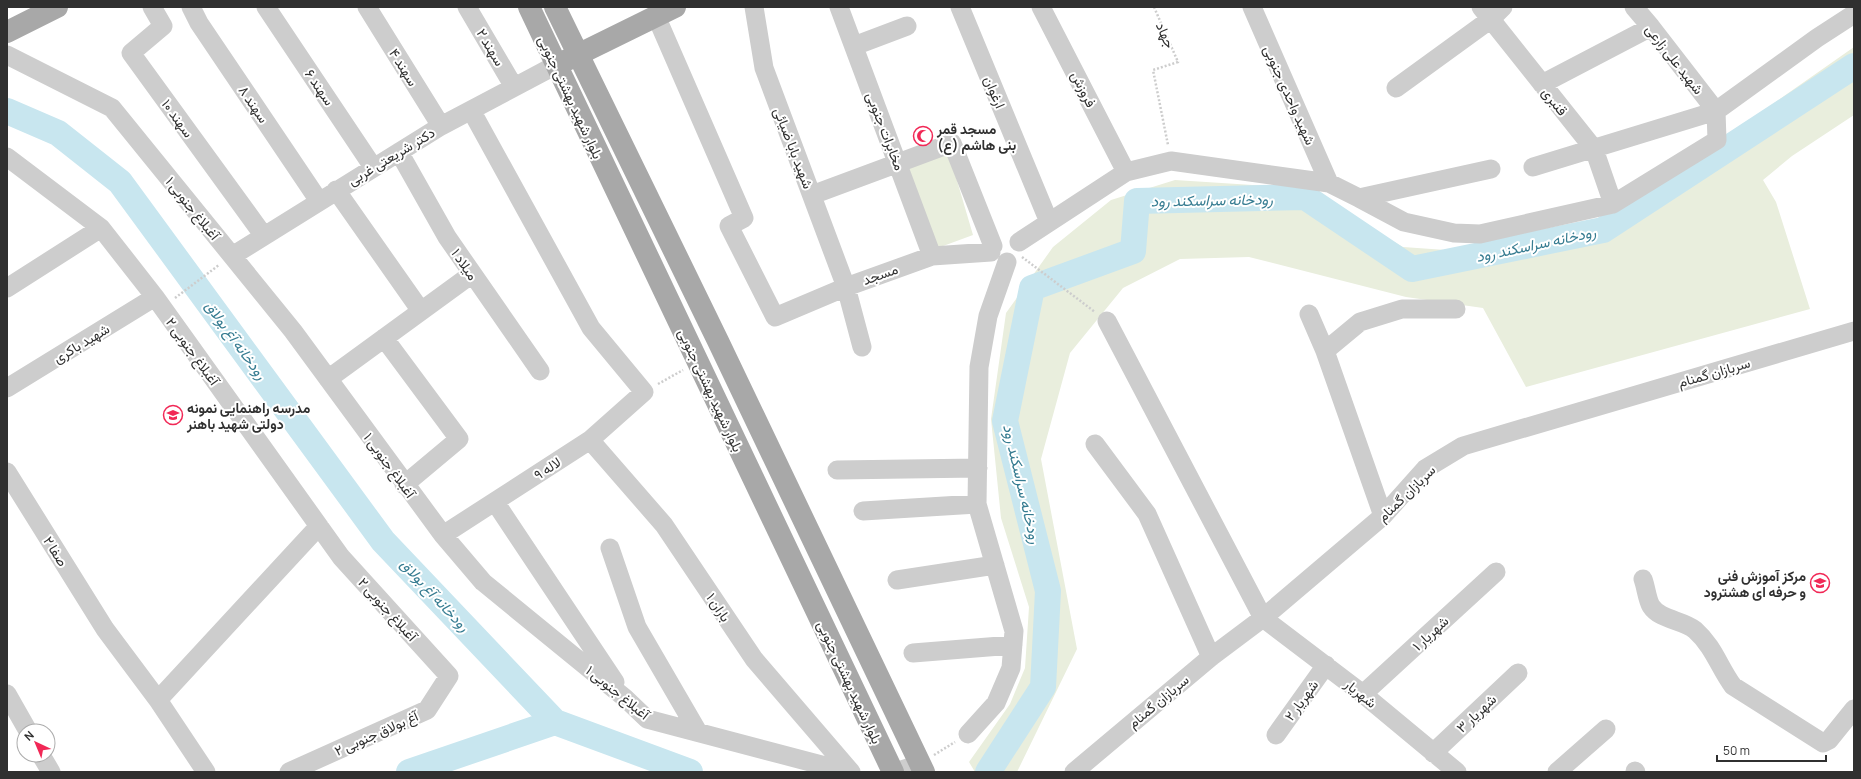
<svg xmlns="http://www.w3.org/2000/svg" width="1861" height="779" font-family="Manrope,Vazirmatn,sans-serif">
  <style>
    .green { fill: #e9eedd }
    .lines { fill: none; stroke-linecap: round; stroke-linejoin: round }
    .river { stroke: #c8e6ef; stroke-width: 26 }
    .path { stroke: #cdcdcd; stroke-width: 2.5; stroke-dasharray: 2 2; stroke-linecap: butt }
    .minor { stroke: #cdcdcd; stroke-width: 19 }
    .major { stroke: #a8a8a8; stroke-width: 22 }
    .labels { text-anchor: middle; dominant-baseline: central; stroke-width: 4; stroke-linejoin: round; paint-order: stroke }
    .street-label { font-size: 14px; fill: #303030; stroke: #fff }
    .poi-label { font-size: 14px; font-weight: bold; fill: #303030; stroke: #fff; text-anchor: start }
    .water-label { font-size: 15px; font-style: italic; fill: #367c91; stroke: #fff }
  </style>
  <rect width="100%" height="100%" fill="#fff"/>
  <!-- green -->
  <path class="green" d="M1854,47V115L1792,156L1763,180L1776,202L1810,309L1526,387L1483,308L1406,297L1249,257L1180,259L1123,288L1070,353L1041,459L1077,649L1017,772H975L969,762L1010,704L1025,668L1029,607L1001,518L991,419L1006,313L1053,247L1111,200L1175,180L1301,188L1403,247L1460,251L1603,223Z
    M948,150L973,235L935,249L905,164Z"/>
  <g class="lines">
    <!-- river -->
    <path class="river" d="M7,111L58,133L120,182L383,541L555,722
      M409,772L555,722L690,772
      M988,772L1043,687L1048,591L1005,421L1032,288L1133,251L1137,201L1305,197L1412,269L1603,230L1854,66"/>
    <!-- path -->
    <path class="path" d="M1154,7L1178,62L1153,70L1168,145
      M1022,257L1095,312
      M175,298L219,265
      M658,384L683,370
      M934,755L955,742"/>
    <!-- minor -->
    <path class="minor" d="M152,7L163,26L131,53L264,236
      M191,7L199,23L319,201
      M266,7L373,167
      M367,7L441,126
      M467,7L514,87
      M754,7L764,68L846,287L862,347
      M839,7L932,256
      M960,7L1049,222
      M1041,7L1126,172
      M1252,7L1329,183
      M1481,7L1594,149L1613,204
      M656,16L744,218L729,226L775,317L846,287L932,256L991,252
      M854,46L907,26
      M7,55L112,108L293,331L443,535L483,582L625,698L647,719L848,772
      M1542,84L1651,27
      M1396,88L1491,19L1503,7
      M399,152L447,237L540,371
      M7,157L101,228L155,297L341,557L449,676L427,710L289,772
      M1533,167L1716,111L1817,38L1854,14
      M336,190L421,311
      M812,195L952,143L993,246
      M1359,198L1404,222L1454,233L1480,234L1613,204L1717,140L1716,111L1651,27L1634,7
      M1019,242L1126,172L1171,161L1329,183L1359,198L1491,169
      M232,256L441,126L556,65
      M7,288L101,228
      M1309,314L1325,351L1383,516
      M1107,321L1263,618L1363,694L1457,772
      M384,338L459,439L404,485
      M1325,351L1360,322L1402,309H1456
      M328,379L472,274
      M7,388L155,297
      M590,440L664,525L754,659L851,772
      M1095,444L1147,514L1211,657
      M837,470L978,468
      M7,472L105,629L158,700L206,772
      M495,502L615,682
      M863,511L977,504
      M443,535L590,440L644,392L591,328L471,110
      M610,548L637,627L698,732
      M1643,579C1646,587 1647,599 1651,606C1660,620 1683,620 1695,630C1714,647 1719,667 1733,686L1823,743L1829,740L1854,709
      M897,580L995,565
      M913,653L1013,645
      M7,694L28,731
      M1363,694L1496,572
      M158,700L319,526
      M968,734L996,703L1011,668L1014,631L977,504L979,367L988,316L1007,262
      M1276,735L1326,665
      M1433,753L1518,673
      M41,755L51,772
      M1635,771L1636,772
      M895,772L920,764
      M1074,772L1211,657L1263,618L1383,516L1425,469L1463,446L1854,331
      M1557,772L1606,729"/>
    <!-- major -->
    <path class="major" d="M529,7L893,772
      M555,7L718,341L924,772
      M7,32L57,7
      M565,61L675,7"/>
  </g>
  <!-- icons -->
  <defs>
    <g id="mosque-ring" transform="scale(1)"><circle r="9.5" fill="#fff" stroke="#f12856" stroke-width="1.5"/><path d="M3.5-4.9A6 6 0 1 0 3.5 4.9A5 5 0 1 1 3.5-4.9Z" fill="#f12856"/></g>
    <g id="school-ring" transform="scale(1)"><circle r="9.5" fill="#fff" stroke="#f12856" stroke-width="1.5"/><path d="M0-5L7-2L0 1L-7-2ZM-4 1L0 2.5L4 1V4Q0 6-4 4Z" fill="#f12856"/></g>
  </defs>
  <g fill-rule="evenodd">
    <use href="#mosque-ring" x="923" y="136"/>
    <use href="#school-ring" x="173" y="415"/>
    <use href="#school-ring" x="1820" y="583"/>
  </g>
  <g class="labels">
    <!-- street labels -->
    <g class="street-label">
      <text transform="translate(1166 35) rotate(66)">جهاد</text>
      <text transform="translate(491 47) rotate(59)">سهند ۲</text>
      <text transform="translate(1675 59) rotate(52)">شهيد علی زارعی</text>
      <text transform="translate(404 67) rotate(58)">سهند ۴</text>
      <text transform="translate(320 87) rotate(56)">سهند ۶</text>
      <text transform="translate(1084 89) rotate(63)">فروزش</text>
      <text transform="translate(995 92) rotate(67)">ارغوان</text>
      <text transform="translate(1290 95) rotate(66)">شهید واحدی جنوبی</text>
      <text transform="translate(571 97) rotate(65)">بلوار شهید بهشتی جنوبی</text>
      <text transform="translate(1555 101) rotate(51)">قنبری</text>
      <text transform="translate(254 104) rotate(56)">سهند ۸</text>
      <text transform="translate(178 118) rotate(54)">سهند ۱۰</text>
      <text transform="translate(886 131) rotate(69)">مخابرات جنوبی</text>
      <text transform="translate(794 148) rotate(69)">شهيد بابا ضيائی</text>
      <text transform="translate(391 156) rotate(-31)">دکتر شریعتی غربی</text>
      <text transform="translate(193 208) rotate(51)">آغبلاغ جنوبی ۱</text>
      <text transform="translate(465 264) rotate(56)">میلاد ۱</text>
      <text transform="translate(880 274) rotate(-20)">مسجد</text>
      <text transform="translate(81 343) rotate(-31)">شهید باکری</text>
      <text transform="translate(193 351) rotate(54)">آغبلاغ جنوبی ۲</text>
      <text transform="translate(1714 372) rotate(-16)">سربازان گمنام</text>
      <text transform="translate(711 390) rotate(65)">بلوار شهید بهشتی جنوبی</text>
      <text transform="translate(390 465) rotate(54)">آغبلاغ جنوبی ۱</text>
      <text transform="translate(547 468) rotate(-33)">لاله ۹</text>
      <text transform="translate(1406 493) rotate(-44)">سربازان گمنام</text>
      <text transform="translate(56 551) rotate(58)">صفا ۲</text>
      <text transform="translate(719 607) rotate(56)">باران ۱</text>
      <text transform="translate(388 609) rotate(48)">آغبلاغ جنوبی ۲</text>
      <text transform="translate(1430 633) rotate(-43)">شهریار ۱</text>
      <text transform="translate(850 682) rotate(65)">بلوار شهید بهشتی جنوبی</text>
      <text transform="translate(618 692) rotate(39)">آغبلاغ جنوبی ۱</text>
      <text transform="translate(1361 693) rotate(39)">شهریار</text>
      <text transform="translate(1301 700) rotate(-54)">شهریار ۲</text>
      <text transform="translate(1158 701) rotate(-40)">سربازان گمنام</text>
      <text transform="translate(1476 713) rotate(-43)">شهریار ۳</text>
      <text transform="translate(376 733) rotate(-24)">آغ بولاق جنوبی ۲</text>
    </g>
    <!-- poi labels -->
    <g class="poi-label">
      <text x="937" y="128">مسجد قمر<tspan x="937" dy="16">بنی هاشم (ع)</tspan></text>
      <text x="187" y="407">مدرسه راهنمایی نمونه<tspan x="187" dy="16">دولتی شهید باهنر</tspan></text>
      <text x="1806" y="575" text-anchor="end">مرکز آموزش فنی<tspan x="1806" dy="16">و حرفه ای هشترود</tspan></text>
    </g>
    <!-- water labels -->
    <g class="water-label">
      <text transform="translate(1212 200) rotate(-1)">رودخانه سراسکند رود</text>
      <text transform="translate(1536 244) rotate(-12)">رودخانه سراسکند رود</text>
      <text transform="translate(236 340) rotate(54)">رودخانه آغ بولاق</text>
      <text transform="translate(1022 484) rotate(77)">رودخانه سراسکند رود</text>
      <text transform="translate(435 595) rotate(47)">رودخانه آغ بولاق</text>
    </g>
  </g>
  <!-- border -->
  <rect width="1861" height="779" fill="none" stroke="#303030" stroke-width="16"/>
  <!-- north arrow -->
  <g transform="translate(36 743) rotate(316)"><circle r="19" fill="#ffffff" stroke="#acacac"/>
  <path d="M0-3L7 15L0 10L-7 15Z" fill="#f12856"/>
  <text y="-6" font-size="11" font-weight="bold" text-anchor="middle" fill="#303030">N</text>
  </g>
  <!-- scale -->
  <path d="M1717 755v6h109v-6" fill="none" stroke="#303030" stroke-width="2"/>
  <text x="1723" y="755" font-size="12" fill="#303030" stroke="#ffffff" stroke-width="3" paint-order="stroke">50 m</text>
</svg>
